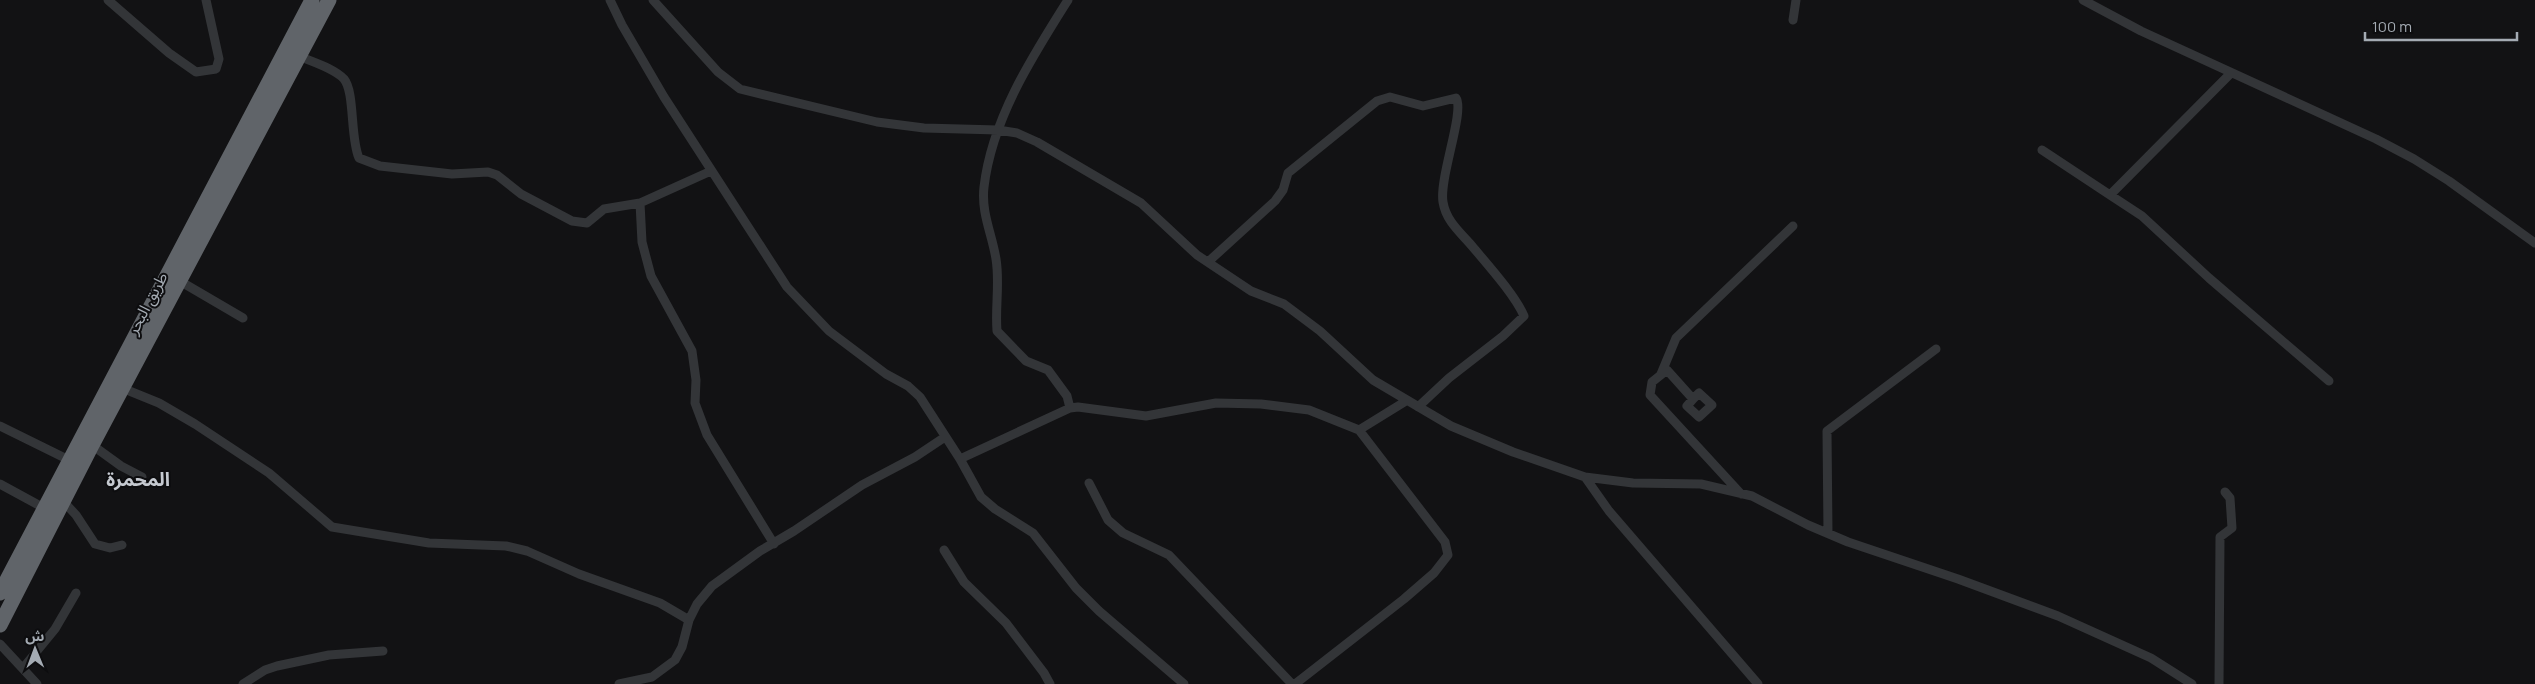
<svg xmlns="http://www.w3.org/2000/svg" width="2535" height="684" font-family="Manrope,'Noto Sans Arabic',sans-serif">
  <style>
    .lines { fill: none; stroke-linecap: round; stroke-linejoin: round }
    .street { stroke: #333538; stroke-width: 9 }
    .highway { stroke: #606469; stroke-width: 15 }
    .labels { text-anchor: middle; dominant-baseline: central; stroke-width: 4; stroke-linejoin: round; paint-order: stroke }
    .street-label { font-size: 16px; fill: #a4abb3; stroke: #0d0d0f }
    .quarter-label { font-size: 19px; font-weight: bold; fill: #c5c9d0; stroke: #0d0d0f }
  </style>
  <rect width="100%" height="100%" fill="#121214"/>
  <g class="lines">
    <!-- street -->
    <path class="street" d="M108,0L169,53L196,72L216,69L219,59L206,0
      M610,0L622,25L664,97L787,287L829,331L886,374L908,386L920,397L960,459L981,497L995,509L1033,533L1076,588L1099,611L1184,684
      M653,0L718,72L740,89L877,122L924,128L998,130L1017,133L1037,142L1141,203L1197,255L1251,291L1284,304L1320,331L1373,380L1451,426L1513,452L1585,477L1633,483L1701,484L1752,496L1808,525L1848,542L1958,579L2058,616L2151,658L2192,684
      M1068,0C1032,57 992,119 984,187C981,213 992,234 996,259C1000,283 995,307 997,331L1026,361L1048,370L1067,396L1070,408
      M2083,0L2141,31L2376,139L2414,159L2449,181L2535,243
      M1793,20L1796,0
      M299,56C312,62 334,68 344,79C355,92 350,138 359,158L380,166L452,174L488,172L497,175L521,194L572,221L587,223L604,209L640,203L711,171
      M2042,150L2110,195L2231,73
      M2110,195L2142,216L2209,278L2329,381
      M640,203L642,242L651,276L692,351L696,380L695,403L707,435L774,544
      M1208,262L1275,201L1283,190L1288,173L1377,101L1390,97L1423,106L1456,98C1465,111 1439,178 1443,202C1446,221 1460,232 1472,246C1487,264 1515,295 1524,316L1503,336L1449,378L1418,407
      M178,280L243,318
      M1661,374L1676,338L1793,226
      M122,388L159,403L195,424L269,473L332,527L429,543L506,546L527,551L579,574L660,603L689,620
      M1693,399L1687,406L1699,417L1712,405L1699,393L1693,399L1667,370L1652,382L1650,395L1741,494
      M0,426L69,460
      M92,445L121,466L142,477
      M960,459L1070,408L1078,407L1146,416L1216,403L1261,404L1309,410L1359,430
      M1585,477L1609,511L1758,684
      M1089,483L1108,520L1123,533L1169,555L1292,684
      M0,484L44,508
      M63,501L76,515L95,544L110,548L122,545
      M1828,533L1827,431L1936,349
      M944,550L964,582L1006,623L1044,673L1050,684
      M0,644L37,684
      M23,668L55,629L76,593
      M243,684L265,670L277,666L329,655L383,651
      M619,684L652,677L675,660L682,647L689,620L697,604L712,586L760,551L794,531L862,485L915,457L945,437
      M1295,684L1404,599L1434,573L1448,555L1445,542L1359,430L1406,401
      M2219,684L2220,537L2232,528L2230,498L2225,492"/>
    <!-- highway -->
    <path class="highway" d="M0,593L312,0
      M0,625L92,445L329,0"/>
  </g>
  <g class="labels">
    <!-- street labels -->
    <g class="street-label">
      <text transform="translate(147 303) rotate(-62)">طريق البحر</text>
    </g>
    <!-- quarter labels -->
    <g class="quarter-label">
      <text x="138" y="479">المحمرة</text>
    </g>
  </g>
  <!-- north arrow -->
  <g transform="translate(35 649) rotate(359)" stroke="#0d0d0f" stroke-width="4" paint-order="stroke">
  <path d="M0-4L9 19L0 12L-9 19Z" fill="#a4abb3"/>
  <text y="-8" font-size="14" font-weight="bold" text-anchor="middle" fill="#a4abb3">ش</text>
  </g>
  <!-- scale -->
  <path d="M2365 32v8h152v-8" fill="none" stroke="#a4abb3" stroke-width="2.5"/>
  <text x="2372" y="32" font-size="15" fill="#a4abb3" stroke="#0d0d0f" stroke-width="4" paint-order="stroke">100 m</text>
</svg>
